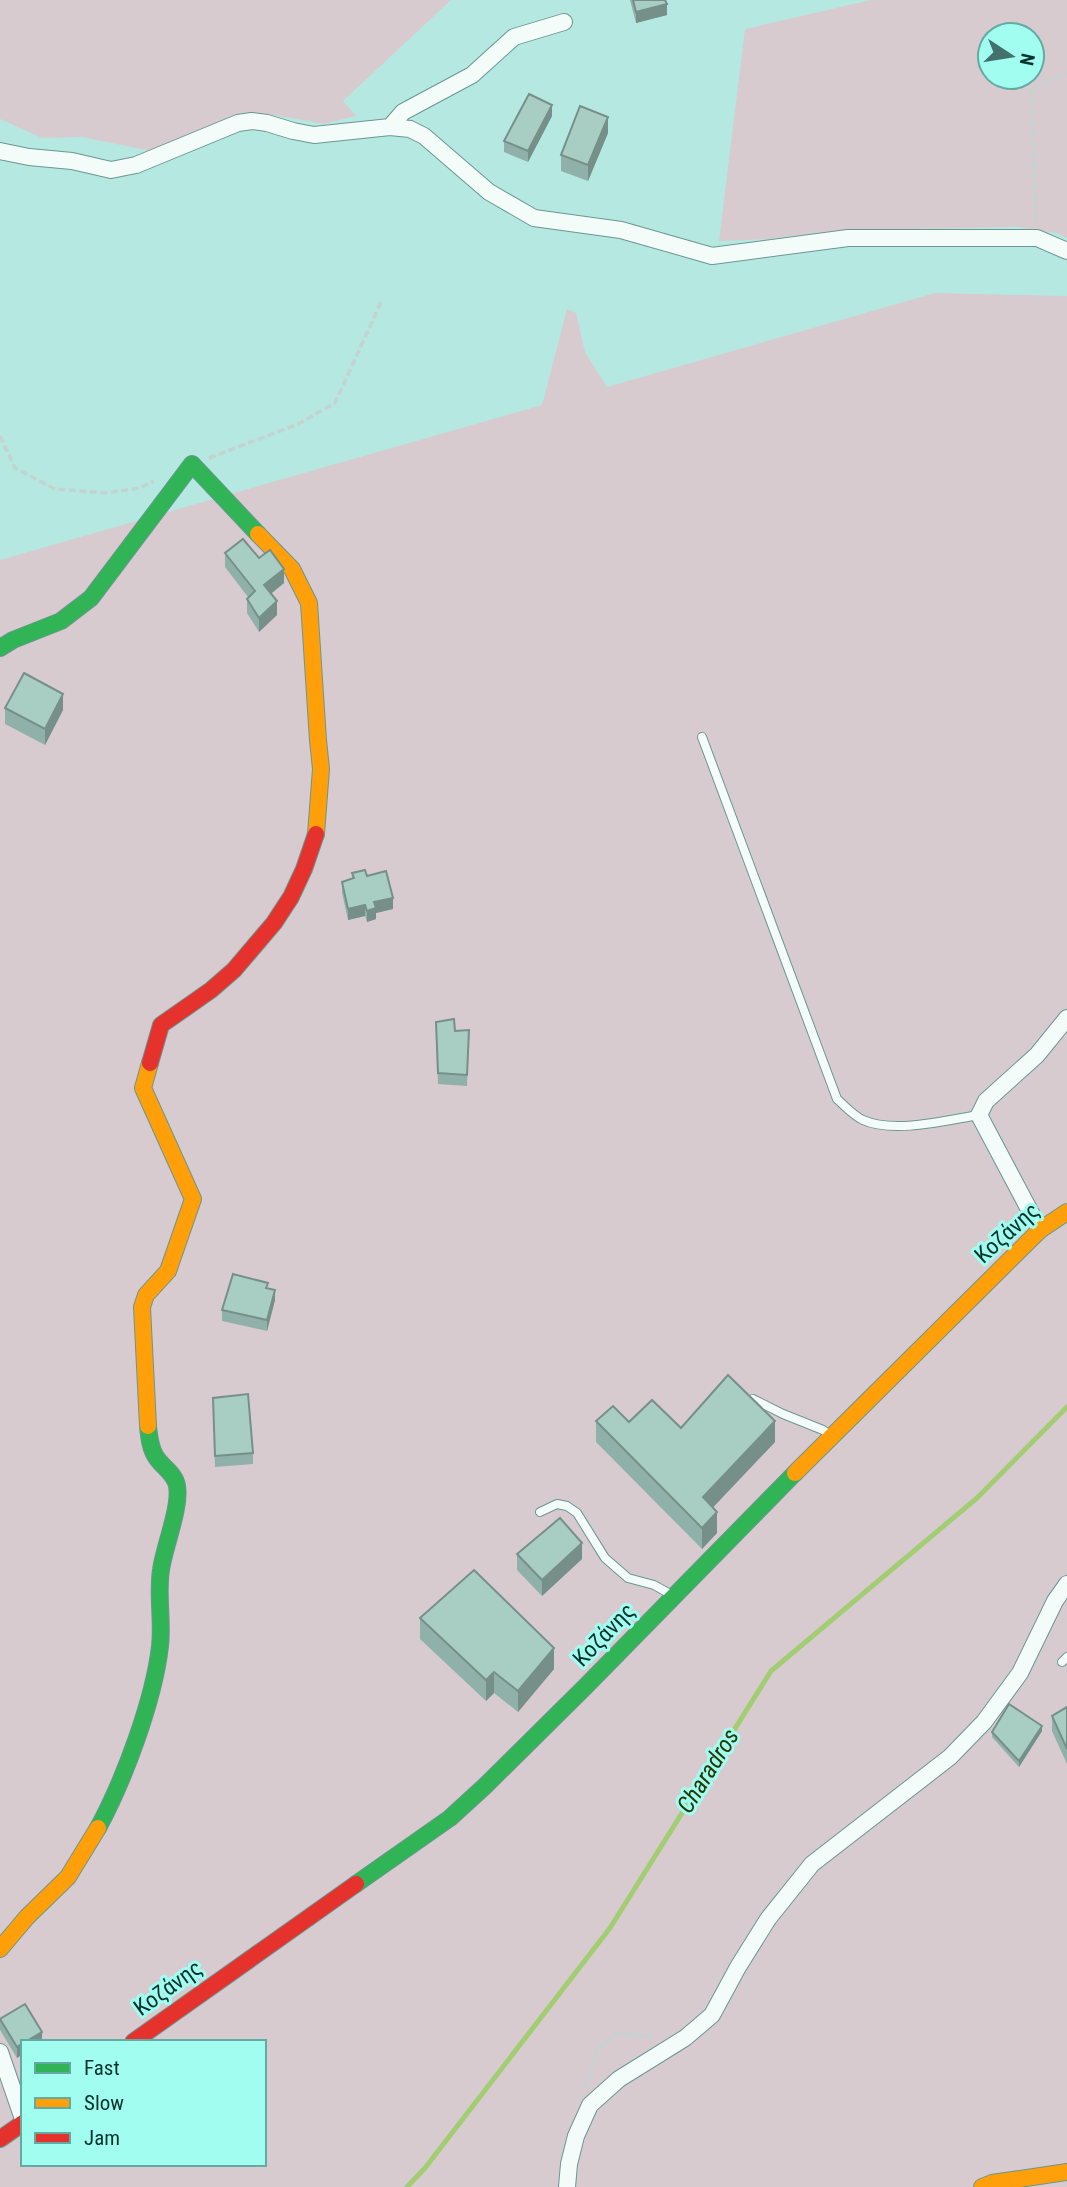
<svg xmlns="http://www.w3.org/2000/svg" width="1067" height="2187" font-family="'Roboto Condensed',sans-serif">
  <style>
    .green { fill: #d8cbcf; fill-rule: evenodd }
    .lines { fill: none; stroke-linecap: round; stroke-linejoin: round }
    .stream { stroke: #a2cd73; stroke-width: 5 }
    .lane-casing { stroke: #6a9792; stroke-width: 10 }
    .street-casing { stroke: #6a9792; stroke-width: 18 }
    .fast-casing { stroke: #6a9792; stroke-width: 18 }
    .slow-casing { stroke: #6a9792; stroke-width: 18 }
    .jam-casing { stroke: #6a9792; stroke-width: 18 }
    .path { stroke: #c3d3d1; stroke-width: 3.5; stroke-dasharray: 7 3.5; stroke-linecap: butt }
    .lane { stroke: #f4fcfa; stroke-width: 8 }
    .street { stroke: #f4fcfa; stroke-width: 16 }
    .fast { stroke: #30b455; stroke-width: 16 }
    .slow { stroke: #ff9f0a; stroke-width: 16 }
    .jam { stroke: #e5322d; stroke-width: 16 }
    .wall { fill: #90b1a9 }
    .shaded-wall { fill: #769089 }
    .building { fill: #a8cec4; stroke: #769089; stroke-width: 2 }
    .labels { text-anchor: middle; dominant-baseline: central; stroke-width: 6; stroke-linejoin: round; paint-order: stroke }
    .street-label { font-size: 23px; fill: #07312d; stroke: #a0fdf0 }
    .water-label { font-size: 24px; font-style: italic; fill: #283703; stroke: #a0fdf0 }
  </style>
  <rect width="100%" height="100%" fill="#b5e8e1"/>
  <!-- green -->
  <path class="green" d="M0,0H451L343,101L356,116L324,124L274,115L225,119L151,151L82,137L42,138L0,119Z
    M871,0H1067V238L1056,233L1018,227L863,230L824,232L767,239L719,241L745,29ZM990,35H1032V77H990Z
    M935,293L1067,296V2187H0V560L542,405L567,309L576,313L585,352L607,387ZM23,2042H264V2164H23Z"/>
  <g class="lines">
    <!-- stream -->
    <path class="stream" d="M407,2187L425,2168L610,1928L771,1671L977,1498L1067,1407"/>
    <!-- lane casing -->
    <g class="lane-casing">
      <path id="lane" d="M702,737L837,1099C845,1106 854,1116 863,1120C894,1134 947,1120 979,1115
        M753,1399L783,1414L823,1430L830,1435
        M540,1512L557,1504L567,1506L577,1513L605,1558L628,1578L654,1585L672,1595
        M1062,1662L1067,1657"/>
    </g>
    <!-- street casing -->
    <g class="street-casing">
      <path id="street" d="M390,127L403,112L472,75L514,37L564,22
        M0,151L29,157L72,161L111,170L136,165L238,123L252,121L267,123L293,131L314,135L390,127L410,129L424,136L489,192L534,218L621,230L712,256L848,238H1037L1067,251
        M1040,1230L979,1115L986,1101L1037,1055L1067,1018
        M0,2052L23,2119
        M567,2187L569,2164L576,2136L590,2105L619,2079L685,2038L712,2015L738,1967L768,1919L812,1864L950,1757L984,1722L1020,1673L1055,1601L1067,1584"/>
    </g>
    <!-- fast casing -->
    <g class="fast-casing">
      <path id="fast" d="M0,648L13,640L61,621L91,598L192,464L258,534
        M98,1828C124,1780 154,1700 160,1646C163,1620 157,1596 161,1570C164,1547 181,1507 177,1486C175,1473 162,1467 156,1457C150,1448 149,1436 148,1426
        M356,1884L450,1818L485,1786L585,1687L795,1473"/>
    </g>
    <!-- slow casing -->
    <g class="slow-casing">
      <path id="slow" d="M258,534L292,569L309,603L318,740L321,769L316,834
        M148,1426L142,1307L146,1295L168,1271L193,1199L143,1088L150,1063
        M795,1473L1040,1230L1067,1212
        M0,1949L27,1917L68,1877L98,1828
        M982,2187L992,2183L1067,2172"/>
    </g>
    <!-- jam casing -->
    <g class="jam-casing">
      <path id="jam" d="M150,1063L161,1025L211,990L234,970L274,923L291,897L304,869L316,834
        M133,2042L356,1884
        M0,2139L23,2123"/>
    </g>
    <!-- path -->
    <path class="path" d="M1036,221L1031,88L1067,73
      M0,436L15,468L55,489L107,493L139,488L154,481
      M209,458L298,424L335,403L382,300
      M585,2088L598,2049L616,2033L655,2036"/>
    <!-- lane -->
    <use href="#lane" class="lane"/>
    <!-- street -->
    <use href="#street" class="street"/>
    <!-- fast -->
    <use href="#fast" class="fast"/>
    <!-- slow -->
    <use href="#slow" class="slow"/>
    <!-- jam -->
    <use href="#jam" class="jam"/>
  </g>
  <!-- wall -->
  <path class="wall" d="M630,0H665L667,15L636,23Z
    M552,116L528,162L504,152V141Z
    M608,133L588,181L561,171V155Z
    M225,553L259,558L284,583L271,594L277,615L259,632L247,613V599L248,597L225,567Z
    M5,708L63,710L45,745L5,724Z
    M352,873L367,876L393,909L376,913V919L367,922L365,916L348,920L342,893V882L352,879Z
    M469,1030L467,1086L438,1084L436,1033Z
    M268,1288L275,1300L267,1331L222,1321V1310Z
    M213,1398L253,1453V1464L215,1467Z
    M596,1421L629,1422L681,1428L775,1442L713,1507L717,1533L702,1549L596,1442Z
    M517,1554L582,1559L542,1596L517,1570Z
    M420,1618L554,1669L518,1712L494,1693L486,1701L420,1639Z
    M1067,1707V1764L1052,1731V1716Z
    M1042,1731L1019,1767L992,1737V1732Z
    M0,2019L42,2042L17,2058L0,2030Z"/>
  <!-- shaded-wall -->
  <path class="shaded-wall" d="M667,4V15L636,23V12Z
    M552,105V116L528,162V151Z
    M608,117V133L588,181V165Z
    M284,569V583L264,599V585Z
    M277,601V615L259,632V618Z
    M63,694V710L45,745V729Z
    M393,898V909L376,913V919L367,922V911L374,902Z
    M365,905V916L348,920V909Z
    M275,1290V1300L267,1331V1320Z
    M775,1421V1442L703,1518V1497Z
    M717,1512V1533L702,1549V1528Z
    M582,1543V1559L542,1596V1580Z
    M554,1648V1669L518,1712V1691Z
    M494,1672V1693L486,1701V1680Z
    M1042,1726V1731L1019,1767V1761Z
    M42,2032V2042H25Z
    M23,2043V2054L17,2058V2047Z"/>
  <!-- building -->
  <path class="building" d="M633,0H665L667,4L636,12Z
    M529,94L552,105L528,151L504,141Z
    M580,106L608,117L588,165L561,155Z
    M243,539L259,558L270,550L284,569L264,585L277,601L259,618L247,599L255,591L225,553Z
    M24,673L63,694L45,729L5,708Z
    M365,870L367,876L386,871L393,898L374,902L376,908L367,911L365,905L348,909L342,882L354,878L352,873Z
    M454,1019L455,1031L469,1030L467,1075L438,1073L436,1022Z
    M233,1274L268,1283L266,1288L275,1290L267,1320L222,1310Z
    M728,1375L775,1421L703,1497L717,1512L702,1528L596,1421L613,1406L629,1422L652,1400L681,1428Z
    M248,1394L253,1453L215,1456L213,1398Z
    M560,1518L582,1543L542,1580L517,1554Z
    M474,1570L554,1648L518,1691L494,1672L486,1680L420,1618Z
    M1009,1704L1042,1726L1019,1761L992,1732Z
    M1067,1707V1749L1052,1716Z
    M25,2004L42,2032L25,2042H23V2043L17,2047L0,2019Z"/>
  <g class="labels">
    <!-- street labels -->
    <g class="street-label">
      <text transform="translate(1007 1233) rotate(-42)">Κοζάνης</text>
      <text transform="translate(604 1635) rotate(-46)">Κοζάνης</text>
      <text transform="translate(168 1988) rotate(-36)">Κοζάνης</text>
    </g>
    <!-- water labels -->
    <g class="water-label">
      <text transform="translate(708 1771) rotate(-58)">Charadros</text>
    </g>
  </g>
  <!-- legend -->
  <rect x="21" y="2040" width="245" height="126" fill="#a0fdf0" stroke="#63aba2" stroke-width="2"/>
  <rect x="35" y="2063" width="35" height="10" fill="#30b455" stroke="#63aba2" stroke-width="2"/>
  <text x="84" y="2075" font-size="21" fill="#07312d">Fast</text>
  <rect x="35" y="2098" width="35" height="10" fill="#ff9f0a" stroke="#63aba2" stroke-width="2"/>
  <text x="84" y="2110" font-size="21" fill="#07312d">Slow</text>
  <rect x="35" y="2133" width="35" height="10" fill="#e5322d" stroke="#63aba2" stroke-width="2"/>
  <text x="84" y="2145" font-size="21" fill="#07312d">Jam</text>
  <!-- north arrow -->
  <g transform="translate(1011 56) rotate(102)"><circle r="33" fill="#a0fdf0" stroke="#63aba2" stroke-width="2"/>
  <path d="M0-5L12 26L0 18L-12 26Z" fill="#44716c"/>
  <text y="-10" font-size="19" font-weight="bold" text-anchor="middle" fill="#07312d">N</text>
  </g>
</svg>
